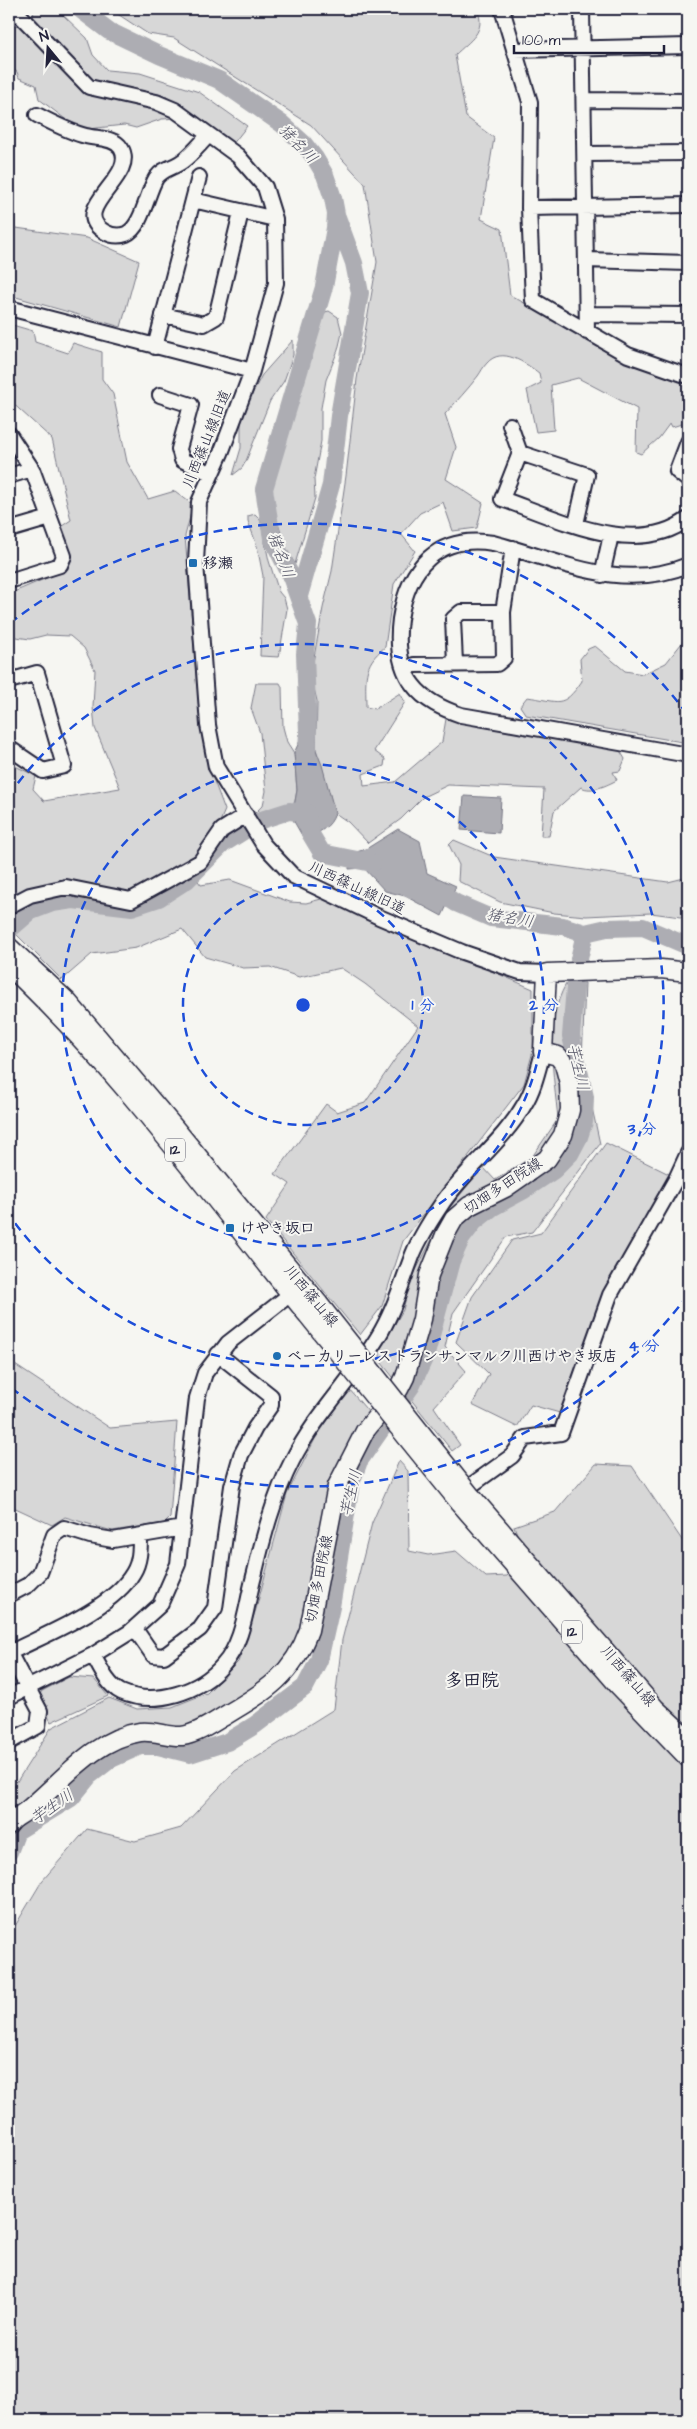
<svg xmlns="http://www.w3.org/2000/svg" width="697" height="2429" font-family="'Architects Daughter','Klee One',sans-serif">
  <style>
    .green { fill: #d7d7d7; stroke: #7c7c89 }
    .water { fill: #adadb3; stroke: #757583 }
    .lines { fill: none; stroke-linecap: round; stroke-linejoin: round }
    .river { stroke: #adadb3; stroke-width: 18 }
    .minor-casing { stroke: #22223b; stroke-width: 18 }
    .major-casing { stroke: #22223b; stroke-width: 21 }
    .minor { stroke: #f6f6f2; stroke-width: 14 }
    .major { stroke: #f6f6f2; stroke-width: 18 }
    .major-bridge-casing { stroke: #22223b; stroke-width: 21; stroke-linecap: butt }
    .major-bridge { stroke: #f6f6f2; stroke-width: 18 }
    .ring { fill: none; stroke: #1d4ed8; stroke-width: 2.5; stroke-dasharray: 9 6 }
    .poi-dot { fill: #1f6fb2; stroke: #f6f6f2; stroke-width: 2 }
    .labels { text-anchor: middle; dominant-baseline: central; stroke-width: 4; stroke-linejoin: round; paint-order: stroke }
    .shield { fill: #f6f6f2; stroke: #626272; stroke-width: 1 }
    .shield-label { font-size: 14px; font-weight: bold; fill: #22223b }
    .street-label { font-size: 15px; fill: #22223b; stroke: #f6f6f2 }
    .poi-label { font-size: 15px; font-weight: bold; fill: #22223b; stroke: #f6f6f2; text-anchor: start }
    .water-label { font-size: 16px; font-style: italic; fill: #535365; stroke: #f6f6f2 }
    .quarter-label { font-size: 18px; font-weight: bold; fill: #22223b; stroke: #f6f6f2 }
    .centre { fill: #1d4ed8; stroke: #f6f6f2; stroke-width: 2.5 }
    .ring-label { font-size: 15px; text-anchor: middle; font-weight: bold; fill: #1d4ed8; stroke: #f6f6f2; stroke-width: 4; stroke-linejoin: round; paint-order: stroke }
  </style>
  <rect width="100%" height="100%" fill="#f6f6f2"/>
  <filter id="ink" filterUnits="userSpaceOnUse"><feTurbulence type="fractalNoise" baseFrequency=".02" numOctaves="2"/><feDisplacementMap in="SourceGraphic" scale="10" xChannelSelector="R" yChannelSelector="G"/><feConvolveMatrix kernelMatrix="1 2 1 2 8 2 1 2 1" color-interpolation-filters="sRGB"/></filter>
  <g filter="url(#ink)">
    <!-- green -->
    <path class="green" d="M33,9H49L62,14L87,38L93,55L107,70L140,73L199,92L247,126L232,145L164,95L123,89L174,113L179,118L162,119L136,128L124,125L88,129L73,125L39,99L36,85L19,78L17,72L9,66V13L34,23Z
      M110,9H477C487,32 470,40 455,55L466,117L494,138L481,219L502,229L510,295L635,365L664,376L665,374L688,380V422L672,427L670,423L659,438L641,454L636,452L637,409L578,378L551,385L554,430L536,432L527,390L541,383L539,373C525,363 502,346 487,363C483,367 481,372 478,376C468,389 456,402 445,414L456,447L446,479L483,503L477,528L453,531L443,502L420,513L401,534L415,551L394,584L385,647C362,665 366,679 366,707L375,709L400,693L405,702L374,751L385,759L384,766L363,774L364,786L395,782L442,742L446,719L619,749L625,759L620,771L613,772L617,780C607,785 592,793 581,787L554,811L549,836H541L544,789L448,785L423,797L401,819L368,843L348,822L335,813L316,749L317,701L313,684L312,668L323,608L332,571L346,476L357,379L377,262L365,184L311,125L174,38L148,34Z
      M9,227L87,238L139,261L121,327L9,295Z
      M329,311L338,317L342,333L338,350L326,380L321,408V441L314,479L315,498L295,564L285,546L269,494L316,325L325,312Z
      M9,324L33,331L35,342L68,353L73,343L102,352V379L113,394L127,462L148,499L175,491L193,505L185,536L197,686L206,760L225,810L196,878L201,885L230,880L290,902L306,903L325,898L533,989V1051L524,1084L403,1241L382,1306L360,1335L266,1220L290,1184L275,1174L326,1104L337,1112L365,1103L418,1026L365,984L341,968L299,977L270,967L243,968L205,957L182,929L136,948L92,954L62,980L9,927V770L13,765L36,776L33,789L44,801L120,788L95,728L93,707L95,670L84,648L70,636L46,635L30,639L9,636V594L68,569L62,526L71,520L52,439L9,400Z
      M293,340V355L284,381L270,401L246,461L242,468L233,475L241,448V415L262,375Z
      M255,514L260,519L269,561L279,592L284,598L287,609L279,657L260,656L263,576L257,546L248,521V516Z
      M685,639L688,640V743L526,715L520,706L527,697C559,701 562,710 582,681L580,659L588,649L595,646L625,671L643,674L666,663Z
      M256,683H280L282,687L283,727L287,742L294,753L297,790L292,818L266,825L255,818L254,814L263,805L266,791L260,733L251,708Z
      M454,840L494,857L668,882L688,877V918L651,913L586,916L554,913L500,902L458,881L459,865L449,845Z
      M585,983L582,1062L600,1144L532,1232L506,1237L453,1313L445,1347L466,1371L434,1407L460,1445L452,1451L381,1362L379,1351L403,1310L409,1284L446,1212L483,1167L495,1180L532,1157L558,1119C554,1075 543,1025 566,984Z
      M606,1143L673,1176L591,1327L567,1415L531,1405L517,1427L472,1405L489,1374L456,1342L472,1297L512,1240L541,1233Z
      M9,1361L110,1428L177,1422L170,1518L165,1523L112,1531L65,1517L52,1525L9,1505Z
      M349,1389L371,1415L322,1521L295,1648L274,1677L207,1722L95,1746L90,1768L50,1808L16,1824H9V1794L51,1728L109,1698L137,1709L172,1707L207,1693L238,1662L256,1609L287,1494L315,1439Z
      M399,1461L408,1471L409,1551L428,1555L456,1551L486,1577L507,1576L526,1557L514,1526L555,1512L596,1464L632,1466L688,1549V2420H9V1936L42,1881L87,1829L135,1841L181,1828L235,1771L334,1709L342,1640L372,1523Z
      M69,1677L94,1679L108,1696L51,1722L38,1697L42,1691Z"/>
    <!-- water -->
    <path class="water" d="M302,736L313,743L322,765L335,813C331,828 318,833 304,839L292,818L297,790L294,753Z
      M464,796L501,798L499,833L461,830Z
      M398,829L420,841L427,873L456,886L442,916L405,896L385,891L364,868L349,869L350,854L366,849Z"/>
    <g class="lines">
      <!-- river -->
      <path class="river" d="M80,9L109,31L159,55L219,80L282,124L304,144L315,158L325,175L333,198L336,214L335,228L324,287L264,489L272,538L290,574L308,624L305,654L308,733L306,763
        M299,596L331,485L339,416L360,293L354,263L337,217
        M307,814L310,833L322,853L372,863
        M430,886L456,903L491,918L563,926L585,933L607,928L643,927L688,946
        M9,930L31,911L52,903L73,900L132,907L159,898L187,880L223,844L261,820L289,811L307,813
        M579,959L585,933
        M9,1852L17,1831L71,1798L89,1776L111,1759L140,1746H158L190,1754L227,1742L255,1725L305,1687L319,1660L331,1607L351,1483L359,1461L412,1385L426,1354L451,1261L461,1239L474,1222L493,1207L524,1190L554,1170L570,1154L579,1137L584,1122L585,1097L571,1036L575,987"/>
      <!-- minor casing -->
      <g class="minor-casing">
        <path id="minor" d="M14,9L89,87L156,102L175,110L238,156L265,187L275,219L276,283L252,371L221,453L199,502L196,563L208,725L216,767L263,844L293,876L379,917L462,952L520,972L547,973
          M502,9L530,102L529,208
          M582,9L587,332
          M514,50L688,46
          M585,100L688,101
          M37,115C53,123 69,132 86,136C97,139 114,137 121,148C139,177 66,209 105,232C112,236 118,237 126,234C142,227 147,193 156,178C164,167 175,168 184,160C193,153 200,144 208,136
          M586,154L688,153
          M193,200L275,219
          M688,205L529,208L533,300L628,355L688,376
          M586,260L688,263
          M9,308L252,371
          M587,314L688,315
          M163,315L204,324L216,317L241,212
          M155,347L199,177
          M160,395L191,405L179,449L182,460L210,473
          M510,425L520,453L502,499C557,518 635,559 688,519
          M9,434L32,469L64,556L60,565L9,581
          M688,442L677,471L688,480
          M520,453L587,475L576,524
          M9,476L32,469
          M9,530L50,518
          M688,565C620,593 559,560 493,543C437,534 408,568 400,619C397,642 399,667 413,685C425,701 443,709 461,715L688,755
          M602,575L611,535
          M455,663L453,619L461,612H503
          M405,670L414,665L497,664L504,658L503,612L513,548
          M9,681L37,673L64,766L43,771L9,748
          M9,906L30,895L66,887L131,900L200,862L222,830L246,815
          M466,1489L512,1456L525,1438L561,1433L610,1295L676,1179L688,1153
          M9,1595L28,1585L40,1573L54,1535L64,1528L90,1536L113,1540L183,1528
          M135,1629L153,1655L164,1656L200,1629L215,1608L232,1486L241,1455L255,1428L271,1405V1396L218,1354
          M9,1652L40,1711L38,1726L9,1742
          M9,1653C46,1634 112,1609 133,1573C140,1562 140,1549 140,1536
          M93,1655C100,1667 107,1685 121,1692C155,1707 200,1692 223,1665C244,1642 246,1605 254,1576C263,1538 274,1496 292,1461C316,1414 351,1381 378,1337C394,1311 402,1282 413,1254C420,1237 431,1220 441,1205C465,1169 503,1142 524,1105C534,1089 538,1070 543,1052
          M9,1697L93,1655L130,1632L160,1605L178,1564L197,1398L205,1373L228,1343L297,1289"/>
      </g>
      <!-- major casing -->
      <g class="major-casing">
        <path id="major" d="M9,947L68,1002L174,1127L319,1304
          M9,966C120,1070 210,1195 306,1313
          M471,1496L655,1708L688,1739
          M459,1502L619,1686L688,1758
          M9,1825C13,1818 20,1816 26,1811C61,1783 93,1739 140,1732C154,1730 168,1737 182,1736C197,1734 213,1723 226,1715C265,1692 293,1675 309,1630L337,1486L365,1431L399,1389L405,1377L422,1319L429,1275L445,1235L454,1219L469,1206L505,1188L547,1159L563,1135L570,1110L569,1083L564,1064L558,1056L543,1052L547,973L661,969L688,972"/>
      </g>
      <!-- minor -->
      <use href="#minor" class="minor"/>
      <!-- major -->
      <use href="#major" class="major"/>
      <!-- major-bridge casing -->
      <g class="major-bridge-casing">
        <path id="major-bridge" d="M319,1304L471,1496
          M306,1313L459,1502"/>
      </g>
      <!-- major-bridge -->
      <use href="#major-bridge" class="major-bridge"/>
    </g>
  </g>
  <!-- distance rings -->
  <g class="ring">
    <circle cx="303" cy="1005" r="120"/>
    <circle cx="303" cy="1005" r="241"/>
    <path d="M9 795A361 361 0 1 1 9 1215"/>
    <path d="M688 1295A482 482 0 0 1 10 1387M10 623A482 482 0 0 1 688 715"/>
  </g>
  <!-- markers -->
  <g class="poi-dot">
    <rect x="188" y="558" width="10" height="10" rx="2.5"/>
    <rect x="225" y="1223" width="10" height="10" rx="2.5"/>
    <circle cx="277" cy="1356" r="5"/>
  </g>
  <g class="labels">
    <!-- shield labels -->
    <g class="shield">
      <rect x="165" y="1138.5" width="20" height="23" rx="4"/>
      <rect x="562" y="1620.5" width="20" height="23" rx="4"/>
    </g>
    <g class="shield-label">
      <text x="175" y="1150">12</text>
      <text x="572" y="1632">12</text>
    </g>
    <!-- street labels -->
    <g class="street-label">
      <text transform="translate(207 439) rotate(-68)">川西篠山線旧道</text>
      <text transform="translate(357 888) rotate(25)">川西篠山線旧道</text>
      <text transform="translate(503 1186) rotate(-33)">切畑多田院線</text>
      <text transform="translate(311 1296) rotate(50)">川西篠山線</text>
      <text transform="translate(319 1579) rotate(-79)">切畑多田院線</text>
      <text transform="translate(628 1676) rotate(49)">川西篠山線</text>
    </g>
    <!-- poi labels -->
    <g class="poi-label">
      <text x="203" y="563">移瀬</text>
      <text x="240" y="1228">けやき坂口</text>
      <text x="287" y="1356">ベーカリーレストランサンマルク川西けやき坂店</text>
    </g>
    <!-- water labels -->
    <g class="water-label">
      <text transform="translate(298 144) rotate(46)">猪名川</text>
      <text transform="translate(281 555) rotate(70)">猪名川</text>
      <text transform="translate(510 918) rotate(10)">猪名川</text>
      <text transform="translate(578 1067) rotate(77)">芋生川</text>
      <text transform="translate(351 1493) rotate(-77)">芋生川</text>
      <text transform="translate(52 1807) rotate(-35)">芋生川</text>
    </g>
    <!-- quarter labels -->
    <g class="quarter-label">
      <text x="472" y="1680">多田院</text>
    </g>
  </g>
  <circle cx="303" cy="1005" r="8" class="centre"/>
  <g class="ring-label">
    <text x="423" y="1010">1 分</text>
    <text x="544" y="1010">2 分</text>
    <text x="642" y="1134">3 分</text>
    <text x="644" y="1351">4 分</text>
  </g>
  <!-- margin -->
  <rect width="697" height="2429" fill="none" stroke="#f6f6f2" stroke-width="30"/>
  <rect x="15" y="15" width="667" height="2399" fill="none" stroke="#22223b" stroke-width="2" filter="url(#ink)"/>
  <!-- north arrow -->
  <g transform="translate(48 48) rotate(342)" stroke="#f6f6f2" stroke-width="4" paint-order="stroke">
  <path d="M0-4L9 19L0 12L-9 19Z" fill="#22223b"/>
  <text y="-8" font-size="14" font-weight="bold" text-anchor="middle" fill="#22223b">N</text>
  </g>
  <!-- scale -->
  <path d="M514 45v8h150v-8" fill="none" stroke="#22223b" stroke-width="2.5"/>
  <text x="522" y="45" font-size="15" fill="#22223b" stroke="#f6f6f2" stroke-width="4" paint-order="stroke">100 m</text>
</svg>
